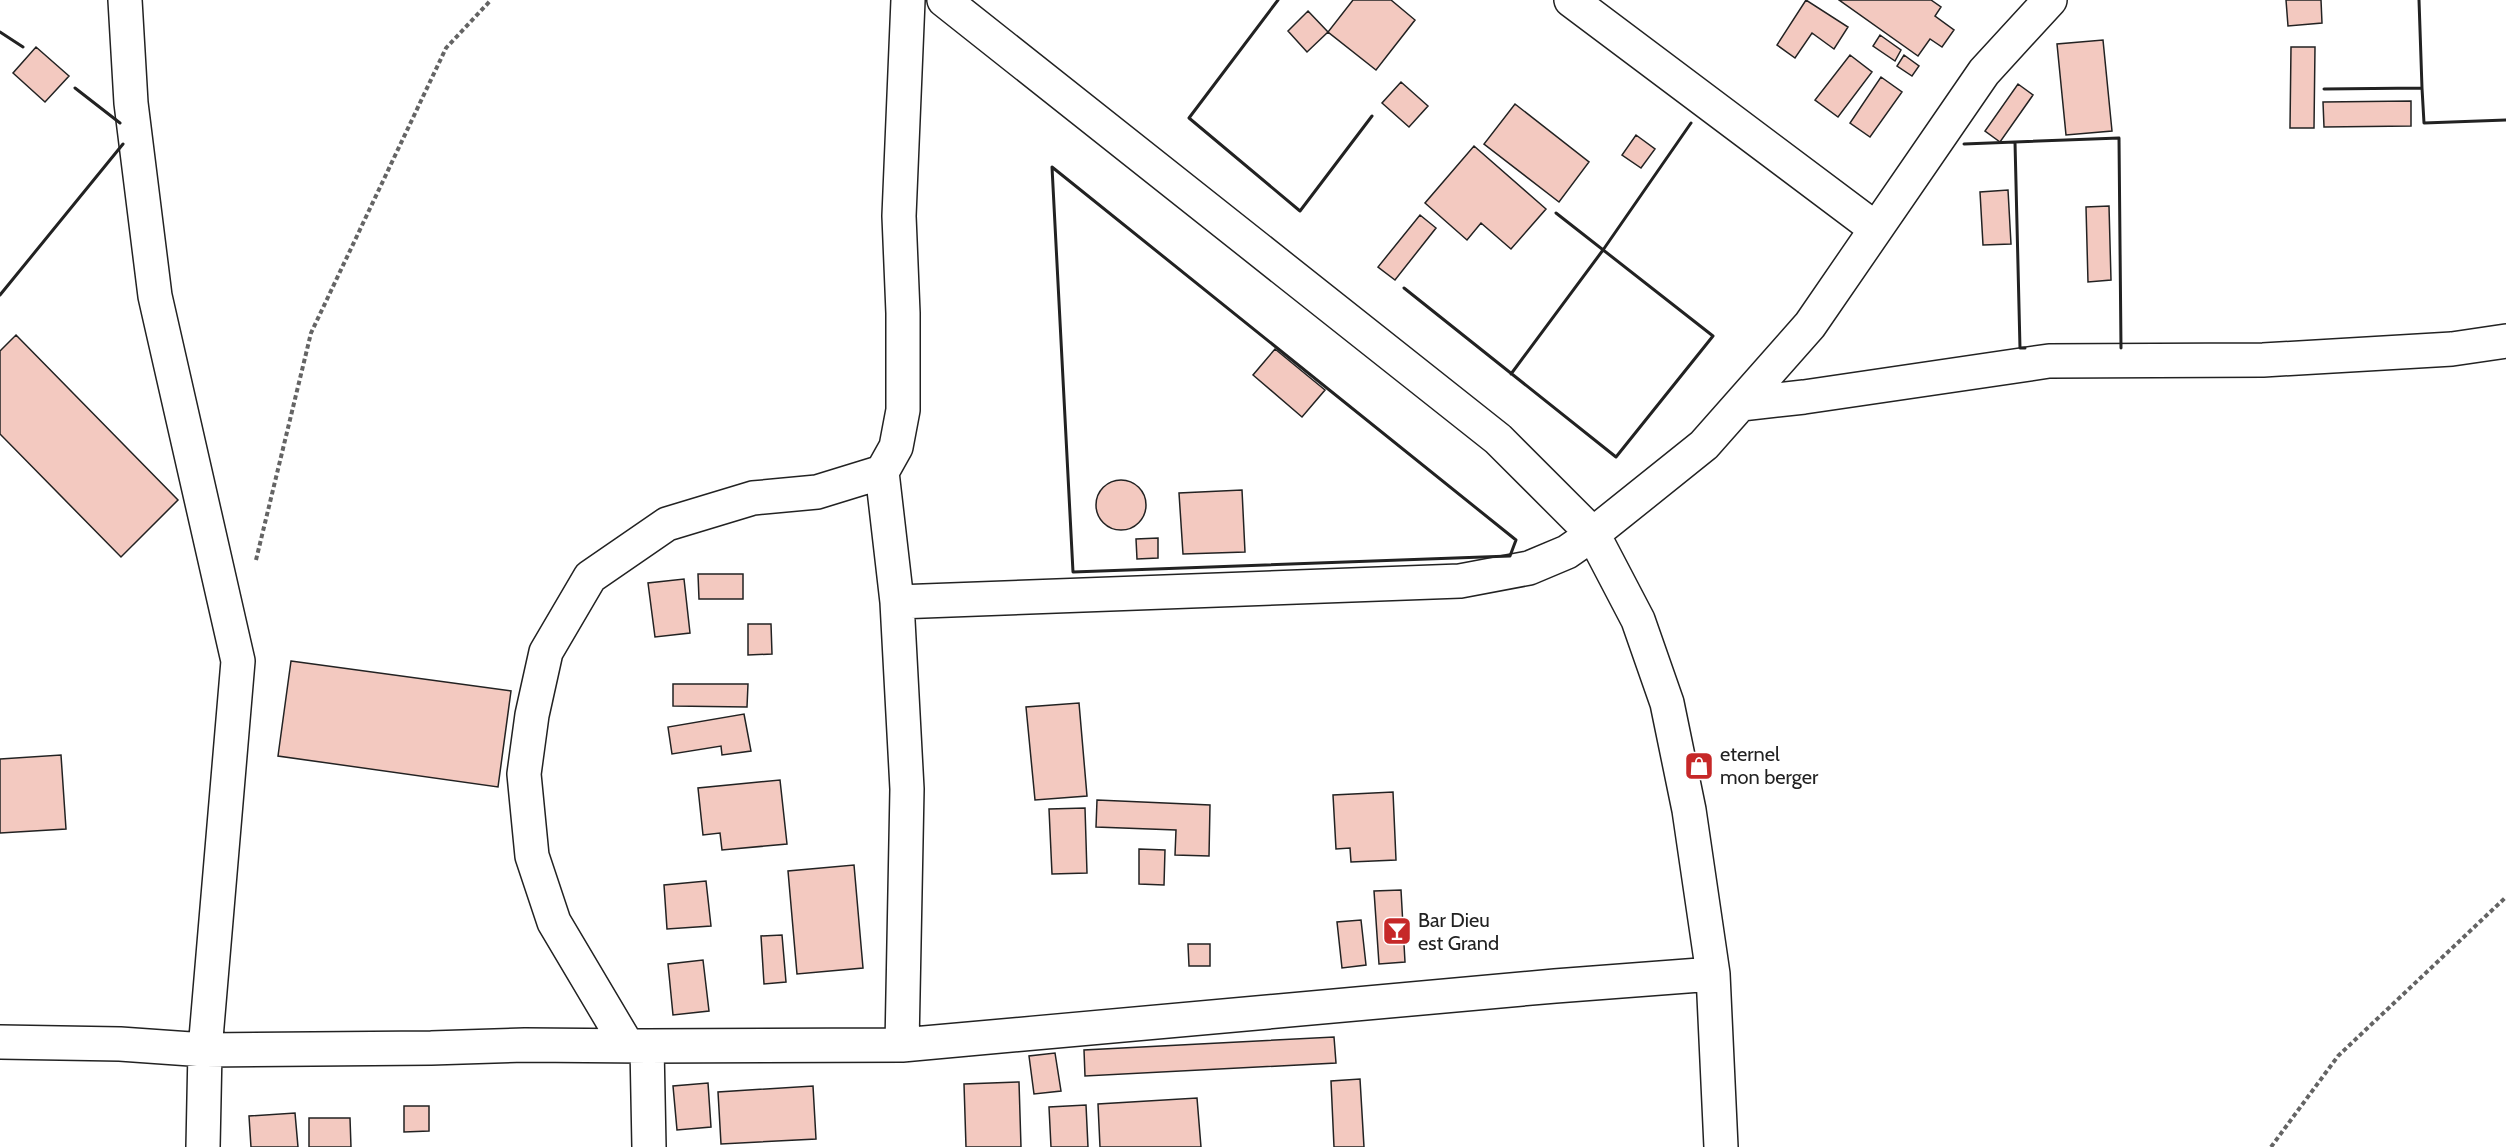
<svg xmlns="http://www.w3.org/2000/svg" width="2506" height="1147" font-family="Cabin,sans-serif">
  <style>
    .building { fill: #f3c9c0; stroke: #222; stroke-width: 1.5 }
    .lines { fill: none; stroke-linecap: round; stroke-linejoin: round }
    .minor-casing { stroke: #222; stroke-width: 36 }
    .path { stroke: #646464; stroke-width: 4; stroke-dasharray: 4.5 3; stroke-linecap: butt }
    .minor { stroke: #fff; stroke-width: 33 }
    .wall { stroke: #222; stroke-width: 3 }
    .labels { text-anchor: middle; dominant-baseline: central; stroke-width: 4.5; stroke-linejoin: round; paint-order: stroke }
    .poi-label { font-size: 20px; fill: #222; stroke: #fff; text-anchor: start }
  </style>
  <rect width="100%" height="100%" fill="#fff"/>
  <!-- building -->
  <path class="building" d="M1353,0H1391L1415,20L1376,70L1328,32Z
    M1806,0L1848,27L1834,49L1812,33L1795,58L1777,45Z
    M1839,0H1931L1941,7L1935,16L1954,30L1942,47L1930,39L1918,56Z
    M2286,0H2321L2322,23L2288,26Z
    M1308,11L1328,32L1307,52L1288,31Z
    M1880,35L1901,50L1895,61L1873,46Z
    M2103,40L2112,131L2066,135L2057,44Z
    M36,47L69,76L45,102L13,73Z
    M2291,47H2315L2314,128H2290Z
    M1850,55L1872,72L1838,117L1815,100Z
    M1904,55L1919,66L1912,76L1897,66Z
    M1881,77L1902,92L1870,137L1850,123Z
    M1401,82L1428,106L1409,127L1382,103Z
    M2018,84L2033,95L2000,142L1985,131Z
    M2411,101V126L2324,127L2323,102Z
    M1515,104L1589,162L1559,202L1484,144Z
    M1636,135L1655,149L1641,168L1622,155Z
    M1474,146L1546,209L1511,249L1481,223L1467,240L1425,203Z
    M2008,190L2011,244L1983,245L1980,192Z
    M2109,206L2111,280L2088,282L2086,207Z
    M1420,215L1436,228L1395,280L1378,267Z
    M16,335L178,500L121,557L0,434V351Z
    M1275,349L1325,390L1302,417L1253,375Z
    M1096 505a25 25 0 1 1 50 0a25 25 0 1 1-50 0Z
    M1242,490L1245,552L1183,554L1179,493Z
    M1158,538V558L1137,559L1136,539Z
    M698,574H743V599H699Z
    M684,579L690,633L655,637L648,583Z
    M748,624H771L772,654L748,655Z
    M291,661L511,691L498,787L278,756Z
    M673,684H748L747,707L673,706Z
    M1079,703L1087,796L1035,800L1026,707Z
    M744,714L751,751L722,755L721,746L672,754L668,727Z
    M61,755L66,829L0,833V759Z
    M780,780L787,844L722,850L720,833L703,835L698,788Z
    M1393,792L1396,860L1351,862L1350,848L1336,849L1333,795Z
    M1097,800L1210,805L1209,856L1175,855L1176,830L1096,827Z
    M1085,808L1087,873L1052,874L1049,809Z
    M1139,849L1165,850L1164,885L1139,884Z
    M854,865L863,968L797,974L788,871Z
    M706,881L711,926L667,929L664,885Z
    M1401,890L1405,962L1379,964L1374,891Z
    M1361,920L1366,965L1342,968L1337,922Z
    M782,935L786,982L764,984L761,936Z
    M1188,944H1210V966H1189Z
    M703,960L709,1011L673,1015L668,964Z
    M1334,1037L1336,1063L1085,1076L1084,1050Z
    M1055,1053L1061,1091L1034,1094L1029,1056Z
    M1360,1079L1364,1147H1334L1331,1081Z
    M1019,1082L1021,1147H966L964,1084Z
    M708,1083L711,1127L677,1130L673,1086Z
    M813,1086L816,1139L721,1144L718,1092Z
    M1197,1098L1201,1147H1100L1098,1104Z
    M1086,1105L1088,1147H1051L1049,1107Z
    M404,1106H429V1131L404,1132Z
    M295,1113L298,1147H251L249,1116Z
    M309,1118H350L351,1147H309Z"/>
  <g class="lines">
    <!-- minor casing -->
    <g class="minor-casing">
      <path id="minor" d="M125,0L131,103L155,296L238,661L205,1050L203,1147
        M944,0L1498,439L1593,534L1638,620L1667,703L1689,810L1713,974L1721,1147
        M1571,0L1876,229
        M1741,404L1804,397L2049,361L2263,360L2452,349L2506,341
        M882,472L897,602L907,789L902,1045
        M897,602L1460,581L1529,568L1567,552L1593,534L1704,445L1810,325L1984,72L2050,0
        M0,1042L120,1044L205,1050L431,1048L525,1045L647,1046L649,1147
        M627,1045L554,922L532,856L524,774L532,715L546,652L590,577L667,524L753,498L817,492L882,472L896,447L903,410V313L899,216L908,0
        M647,1046L902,1045L1555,986L1713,974"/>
    </g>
    <!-- path -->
    <path class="path" d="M256,560L311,333L446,48L491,0
      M2271,1147L2338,1056L2506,897"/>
    <!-- minor -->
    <use href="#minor" class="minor"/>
    <!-- wall -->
    <path class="wall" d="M1278,0L1189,118L1300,211L1372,116
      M2419,0L2422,88
      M0,32L23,47
      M75,88L120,123
      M2324,89L2422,88L2424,123L2506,120
      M2015,142L2020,348H2025
      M1964,144L2119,138L2121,348
      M1052,167L1516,540L1510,556L1073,572Z
      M1404,288L1616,457L1713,336L1556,213
      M0,295L123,144
      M1511,374L1603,250L1691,123"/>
  </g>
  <!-- icons -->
  <defs>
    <g id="shop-square" transform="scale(1.5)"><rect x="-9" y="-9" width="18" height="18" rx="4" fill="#c62828" stroke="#fff"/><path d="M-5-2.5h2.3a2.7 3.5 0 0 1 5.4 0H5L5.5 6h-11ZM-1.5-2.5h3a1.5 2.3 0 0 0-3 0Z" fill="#fff"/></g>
    <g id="bar-square" transform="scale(1.5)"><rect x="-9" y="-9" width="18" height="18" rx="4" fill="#c62828" stroke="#fff"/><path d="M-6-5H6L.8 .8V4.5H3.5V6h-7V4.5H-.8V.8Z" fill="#fff"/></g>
  </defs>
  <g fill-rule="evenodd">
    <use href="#shop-square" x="1699" y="766"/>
    <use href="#bar-square" x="1397" y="931"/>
  </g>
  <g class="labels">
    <!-- poi labels -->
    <g class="poi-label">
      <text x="1720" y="754">eternel<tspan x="1720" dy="23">mon berger</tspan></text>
      <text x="1418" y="920">Bar Dieu<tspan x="1418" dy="23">est Grand</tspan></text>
    </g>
  </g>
</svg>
